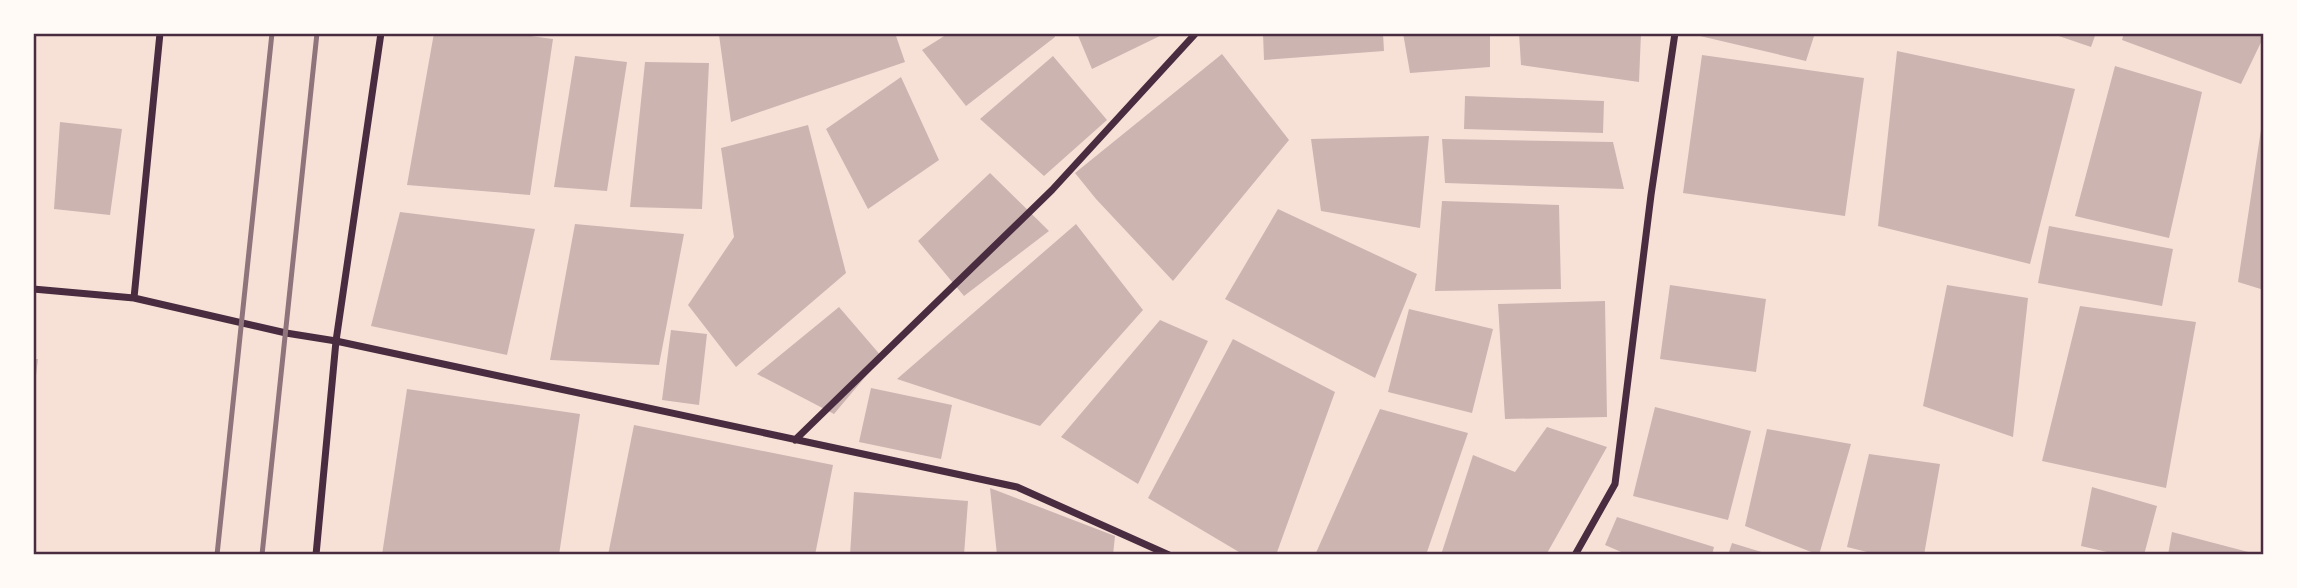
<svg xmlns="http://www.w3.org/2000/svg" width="2297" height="588" font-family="'Space Grotesk',sans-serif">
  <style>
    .building { fill: #ccb4b1 }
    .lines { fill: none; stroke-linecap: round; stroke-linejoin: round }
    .minor { stroke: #4a2c40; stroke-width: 7 }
    .rail { stroke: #8f747c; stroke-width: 5 }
    .neatline { fill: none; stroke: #4a2c40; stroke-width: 2.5 }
  </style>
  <rect width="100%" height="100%" fill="#f7e1d7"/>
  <!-- building -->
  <path class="building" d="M434,33H508L553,39L530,195L407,185Z
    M726,33H895L905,62L731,122L719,35Z
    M949,33H1054L1055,37L966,106L922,50Z
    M1077,33H1166L1092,69Z
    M1263,33H1383L1384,51L1264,60Z
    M1403,33H1490V67L1410,73Z
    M1519,33H1641L1639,82L1521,65Z
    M1700,33H1815L1806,61L1700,36Z
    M2050,33H2096L2091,47Z
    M2124,33H2264V36L2241,84L2122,40Z
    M1897,51L2075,89L2030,264L1878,226Z
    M1222,54L1289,140L1173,281L1096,199L1075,173Z
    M1702,55L1864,78L1845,216L1683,193Z
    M575,56L627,62L607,191L554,187Z
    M1053,56L1107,120L1044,176L980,119Z
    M645,62L709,63L702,209L630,207Z
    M2115,66L2202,92L2169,238L2075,216Z
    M901,77L939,160L868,209L826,129Z
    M1465,96L1604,101L1603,133L1464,129Z
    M60,122L122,129L110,215L54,209Z
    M2262,123H2264V290L2238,282Z
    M808,125L846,273L736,367L688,305L734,237L721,148Z
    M1429,136L1420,228L1321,211L1311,139Z
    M1442,139L1613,142L1624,189L1445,183Z
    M990,173L1049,231L964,296L918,241Z
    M1442,201L1559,205L1561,289L1435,291Z
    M1278,209L1417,274L1375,378L1225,299Z
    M400,212L535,229L507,355L371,326Z
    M575,224L684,234L659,365L550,360Z
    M1076,224L1143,310L1040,426L897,379Z
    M2049,226L2173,249L2162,306L2038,283Z
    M1670,285L1766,299L1756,372L1660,359Z
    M1947,285L2028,298L2013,437L1923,406Z
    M1605,301L1607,417L1505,419L1498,304Z
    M2080,306L2196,322L2166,488L2042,461Z
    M839,307L882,357L834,414L757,374Z
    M1409,309L1493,329L1472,413L1388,392Z
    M1160,320L1208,341L1138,484L1061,437Z
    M671,330L707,334L699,405L662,400Z
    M1233,339L1335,392L1276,555H1244L1148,498Z
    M33,359H38L35,384H33Z
    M871,388L952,405L941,459L859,442Z
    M407,389L580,414L559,555H382Z
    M1655,407L1751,431L1728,520L1633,496Z
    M1380,409L1468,433L1426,555H1315Z
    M634,425L833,465L815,555H608Z
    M1547,427L1607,447L1546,555H1441L1473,455L1515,472Z
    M1767,429L1851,444L1819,555L1745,526Z
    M1869,454L1940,464L1924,555H1879L1847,547Z
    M2092,487L2157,506L2144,555H2120L2081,546Z
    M990,488L1115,536L1113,555H997Z
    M854,492L968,501L964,555H850Z
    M1617,517L1714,547L1712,555H1628L1605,545Z
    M2172,532L2256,554V555H2168Z
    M1732,543L1768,554V555H1728Z"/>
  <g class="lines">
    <!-- minor -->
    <path class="minor" d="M33,289L134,298L286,333L336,341L1017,487L1169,555
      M134,298L160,33
      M795,440L1052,190L1196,33
      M316,555L336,341L381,33
      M1575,555L1615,484L1651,195L1675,33"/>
    <!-- rail -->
    <path class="rail" d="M217,555L272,33
      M262,555L317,33"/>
  </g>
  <!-- border -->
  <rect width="2297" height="588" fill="none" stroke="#fffaf5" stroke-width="70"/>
  <rect x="35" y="35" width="2227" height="518" class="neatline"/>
</svg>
